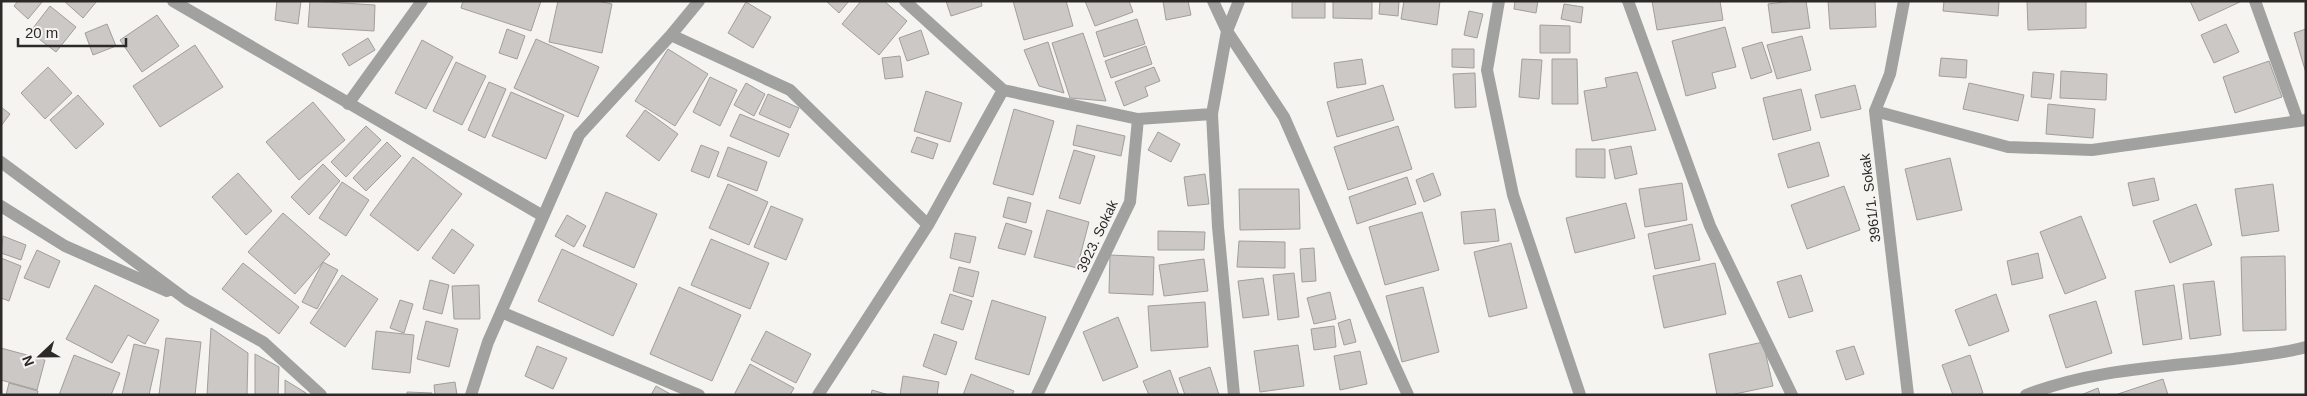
<svg xmlns="http://www.w3.org/2000/svg" width="2307" height="396" font-family="Arial,sans-serif">
  <style>
    .building { fill: #cbc8c5; stroke: #a19e9b }
    .lines { fill: none; stroke-linecap: round; stroke-linejoin: round }
    .minor { stroke: #a1a2a0; stroke-width: 12 }
    .labels { text-anchor: middle; dominant-baseline: central; stroke-width: 4; stroke-linejoin: round; paint-order: stroke }
    .street-label { font-size: 14px; fill: #2b2a29; stroke: #f5f4f0 }
  </style>
  <rect width="100%" height="100%" fill="#f5f4f0"/>
  <!-- building -->
  <path class="building" d="M18,1H43L28,19L14,6Z
    M64,1H97L83,18Z
    M277,1H301L298,24L275,20Z
    M310,1L375,5L374,31L308,27Z
    M463,1H541L531,31L461,8Z
    M558,1H597L612,4L602,53L549,42Z
    M826,1H849L839,13Z
    M861,1H884L907,21L879,55L842,24Z
    M946,1H981L982,6L951,16Z
    M1013,1H1066L1073,26L1024,40Z
    M1085,1H1129L1133,12L1095,26Z
    M1163,1H1188L1191,15L1166,20Z
    M1292,1H1325V18H1292Z
    M1333,1H1372V19L1333,18Z
    M1380,1H1399L1398,16L1379,14Z
    M1404,1H1440L1437,25L1401,19Z
    M1515,1H1538L1536,13L1514,9Z
    M1652,1H1720L1723,20L1657,30Z
    M1793,1H1806L1810,28L1772,33L1768,4Z
    M1828,1H1875L1876,27L1830,29Z
    M1944,1H1999L1998,16L1943,11Z
    M2027,1H2086V28L2028,30Z
    M2190,1H2242L2199,21Z
    M746,2L771,17L753,48L728,33Z
    M1564,4L1583,7L1581,23L1561,19Z
    M50,6L76,27L56,52L30,32Z
    M1469,11L1483,14L1477,38L1464,35Z
    M157,15L179,46L142,72L120,40Z
    M1137,19L1145,44L1104,57L1096,32Z
    M107,24L116,46L93,55L85,33Z
    M2226,24L2239,52L2214,63L2201,35Z
    M1540,25L1570,26V53H1540Z
    M1725,27L1736,67L1712,73L1716,88L1686,96L1672,41Z
    M507,29L525,36L517,59L499,53Z
    M2306,29V73L2294,33Z
    M921,30L929,54L907,61L899,38Z
    M1083,33L1106,101L1070,98L1052,43Z
    M1802,36L1811,70L1777,79L1767,45Z
    M368,38L375,50L349,66L342,54Z
    M536,39L599,67L578,117L514,88Z
    M422,40L453,57L426,109L395,93Z
    M1048,42L1064,93L1039,86L1024,50Z
    M1762,42L1772,72L1751,79L1742,48Z
    M195,45L223,87L160,127L133,86Z
    M1146,46L1152,64L1111,78L1105,61Z
    M668,49L708,74L675,126L635,101Z
    M1452,49H1474V68L1452,67Z
    M900,56L903,77L885,79L882,58Z
    M1941,58L1967,60L1966,78L1939,76Z
    M1362,59L1366,84L1337,88L1334,63Z
    M1522,59L1542,60L1539,99L1519,97Z
    M1552,59H1577L1578,104H1552Z
    M2269,61L2282,97L2235,113L2223,77Z
    M456,62L486,76L462,125L433,111Z
    M48,67L72,93L45,119L21,93Z
    M1154,67L1160,81L1145,87L1148,96L1124,106L1115,82Z
    M2061,71L2107,74L2106,100L2060,98Z
    M1637,72L1656,130L1592,141L1584,91L1607,87L1605,78Z
    M2033,72L2054,74L2051,99L2031,97Z
    M1475,73L1476,107L1455,108L1453,74Z
    M710,77L737,90L720,126L693,112Z
    M489,82L506,89L485,138L468,130Z
    M746,83L765,94L754,116L734,105Z
    M1969,83L2024,95L2018,121L1963,109Z
    M1383,85L1394,120L1337,137L1327,102Z
    M1855,85L1861,109L1821,118L1815,95Z
    M1801,89L1811,130L1773,140L1763,98Z
    M926,91L962,103L950,142L914,131Z
    M511,92L564,115L546,159L492,136Z
    M768,94L799,108L790,128L759,114Z
    M78,95L104,124L76,149L50,120Z
    M313,102L345,140L299,180L266,142Z
    M2048,104L2095,109L2093,138L2046,134Z
    M1,107L10,114L1,126Z
    M1014,109L1054,121L1033,195L993,184Z
    M645,110L678,134L659,161L626,136Z
    M740,114L789,134L779,157L730,136Z
    M1077,125L1125,136L1121,156L1073,145Z
    M366,126L381,140L346,177L331,162Z
    M1398,126L1412,169L1348,190L1334,147Z
    M1158,132L1180,144L1171,162L1148,150Z
    M917,137L938,144L933,159L911,152Z
    M387,142L401,156L366,191L353,178Z
    M1819,142L1829,176L1788,188L1778,154Z
    M701,145L719,152L709,178L691,171Z
    M1631,146L1637,174L1615,179L1609,150Z
    M728,147L767,162L757,191L717,176Z
    M1576,149H1605V178L1576,177Z
    M1074,150L1095,156L1080,204L1059,198Z
    M413,157L462,194L418,251L370,215Z
    M1950,158L1962,210L1917,220L1905,169Z
    M323,164L340,181L309,215L291,197Z
    M238,173L272,211L246,235L212,197Z
    M1433,173L1441,195L1424,202L1416,180Z
    M1205,174L1209,204L1188,206L1184,177Z
    M1407,177L1416,204L1357,224L1349,197Z
    M2154,178L2159,200L2133,206L2128,183Z
    M342,182L369,200L346,236L319,218Z
    M1682,183L1687,220L1645,227L1639,189Z
    M728,184L768,202L749,245L709,228Z
    M2273,184L2279,231L2242,236L2235,189Z
    M1844,186L1860,230L1807,249L1791,205Z
    M1239,189H1299L1300,229L1240,230Z
    M606,192L657,214L634,268L583,246Z
    M1008,197L1031,203L1026,223L1003,217Z
    M1626,203L1635,238L1575,253L1566,218Z
    M2196,204L2212,245L2170,263L2153,221Z
    M771,206L803,219L786,260L754,247Z
    M1495,209L1499,241L1464,244L1461,212Z
    M1047,210L1089,222L1077,268L1034,257Z
    M1422,212L1439,270L1385,285L1369,227Z
    M283,213L330,254L295,294L248,252Z
    M567,215L586,226L574,247L555,236Z
    M2081,216L2106,278L2065,294L2040,232Z
    M1006,223L1032,231L1025,255L998,248Z
    M1692,224L1700,260L1655,269L1648,234Z
    M452,229L474,245L454,274L432,258Z
    M1158,231L1205,232L1204,250H1158Z
    M955,233L976,237L970,263L950,258Z
    M3,236L26,245L21,260L1,253Z
    M711,239L769,263L750,309L691,285Z
    M1239,241L1285,242V268L1237,267Z
    M1511,243L1527,308L1489,317L1474,252Z
    M1314,248L1316,281L1302,282L1300,249Z
    M562,249L637,284L613,336L538,301Z
    M37,250L60,261L49,288L24,278Z
    M2038,253L2043,278L2012,285L2007,261Z
    M1110,255L1154,257L1153,295L1109,293Z
    M2285,256L2286,330L2243,331L2241,257Z
    M1,258L21,266L9,301L1,298Z
    M1204,259L1208,291L1164,296L1159,265Z
    M323,262L338,270L317,309L302,302Z
    M243,263L299,307L279,334L222,289Z
    M1715,263L1726,314L1664,328L1653,276Z
    M959,267L979,272L973,297L953,291Z
    M1294,273L1299,317L1278,320L1273,275Z
    M342,275L378,299L345,347L310,323Z
    M1801,275L1813,311L1789,318L1777,282Z
    M1263,278L1269,315L1243,318L1238,281Z
    M430,280L449,285L442,314L423,309Z
    M2214,281L2221,335L2190,339L2183,284Z
    M95,285L159,320L145,344L128,335L112,363L66,339Z
    M479,285L480,319H454L452,286Z
    M2174,285L2182,339L2143,345L2135,291Z
    M679,287L741,315L712,381L650,354Z
    M1423,287L1439,352L1402,362L1386,296Z
    M1330,292L1336,319L1314,324L1307,298Z
    M950,294L972,301L963,330L941,323Z
    M1996,294L2009,331L1969,346L1955,310Z
    M400,300L413,304L404,333L390,328Z
    M992,300L1046,317L1029,375L975,359Z
    M2096,301L2112,353L2066,368L2049,315Z
    M1205,302L1208,347L1151,351L1148,306Z
    M1118,317L1138,367L1103,381L1083,332Z
    M1350,319L1356,342L1344,345L1338,323Z
    M426,321L458,329L449,367L417,359Z
    M1334,326L1336,347L1314,350L1311,329Z
    M211,328L248,353L247,395H207Z
    M376,331L414,335L410,373L372,369Z
    M766,331L811,354L796,383L751,360Z
    M934,334L957,342L946,375L923,366Z
    M166,338L201,342L195,395H159Z
    M1763,342L1773,386L1730,395H1717L1709,354Z
    M134,344L159,350L149,395H122Z
    M1298,345L1304,386L1260,392L1254,351Z
    M537,346L567,358L553,389L525,376Z
    M1854,346L1864,374L1846,380L1836,351Z
    M1,348L45,360L37,390L1,380Z
    M1360,351L1367,384L1340,390L1334,356Z
    M255,354L279,367L278,395H255Z
    M74,355L120,373L111,395H59Z
    M1970,355L1983,393L1976,395H1953L1942,365Z
    M750,364L794,388L790,395H734Z
    M1210,367L1219,395H1185L1179,378Z
    M1170,370L1179,395H1149L1143,381Z
    M971,374L1014,391L1012,395H963Z
    M903,376L939,382L937,395H900Z
    M2163,379L2168,395H2115Z
    M285,380L306,393V395H285Z
    M455,382L457,395H435L434,385Z
    M9,383L38,391L37,395H6Z
    M656,386L672,395H651Z
    M2098,388L2100,395H2081Z
    M872,390L889,395H871Z
    M407,392L432,393V395H407Z"/>
  <g class="lines">
    <!-- minor -->
    <path class="minor" d="M173,1L543,216
      M905,1L1003,90L1138,119
      M1239,1L1227,31L1284,117L1345,257L1408,395
      M1499,1L1487,70L1513,195L1580,395
      M1628,1L1710,226L1792,395
      M1904,1L1890,74L1875,111L1908,395
      M2255,1L2298,121
      M671,35L790,90L928,225
      M348,104L422,1
      M1875,111L2008,147L2092,150L2306,120
      M1212,114L1218,227L1234,395
      M1,162L187,300L263,342L321,395
      M1,206L65,246L167,291
      M501,312L699,395
      M471,395L488,342L579,135L671,35L699,1
      M818,395L928,225L1003,90
      M1037,395L1130,202L1138,119L1212,114L1227,31L1213,1
      M2026,395C2095,368 2169,367 2241,358C2263,355 2285,353 2306,347"/>
  </g>
  <g class="labels">
    <!-- street labels -->
    <g class="street-label">
      <text transform="translate(1870 198) rotate(-97)">3961/1. Sokak</text>
      <text transform="translate(1097 236) rotate(-65)">3923. Sokak</text>
    </g>
  </g>
  <!-- border -->
  <rect width="2307" height="396" fill="none" stroke="#2b2a29" stroke-width="5"/>
  <!-- north arrow -->
  <g transform="translate(40 356) rotate(248)" stroke="#f5f4f0" stroke-width="4" paint-order="stroke">
  <path d="M0-4L9 19L0 12L-9 19Z" fill="#2b2a29"/>
  <text y="-8" font-size="14" font-weight="bold" text-anchor="middle" fill="#2b2a29">N</text>
  </g>
  <!-- scale -->
  <path d="M18 38v8h108v-8" fill="none" stroke="#2b2a29" stroke-width="2.5"/>
  <text x="25" y="38" font-size="15" fill="#2b2a29" stroke="#f5f4f0" stroke-width="4" paint-order="stroke">20 m</text>
</svg>
